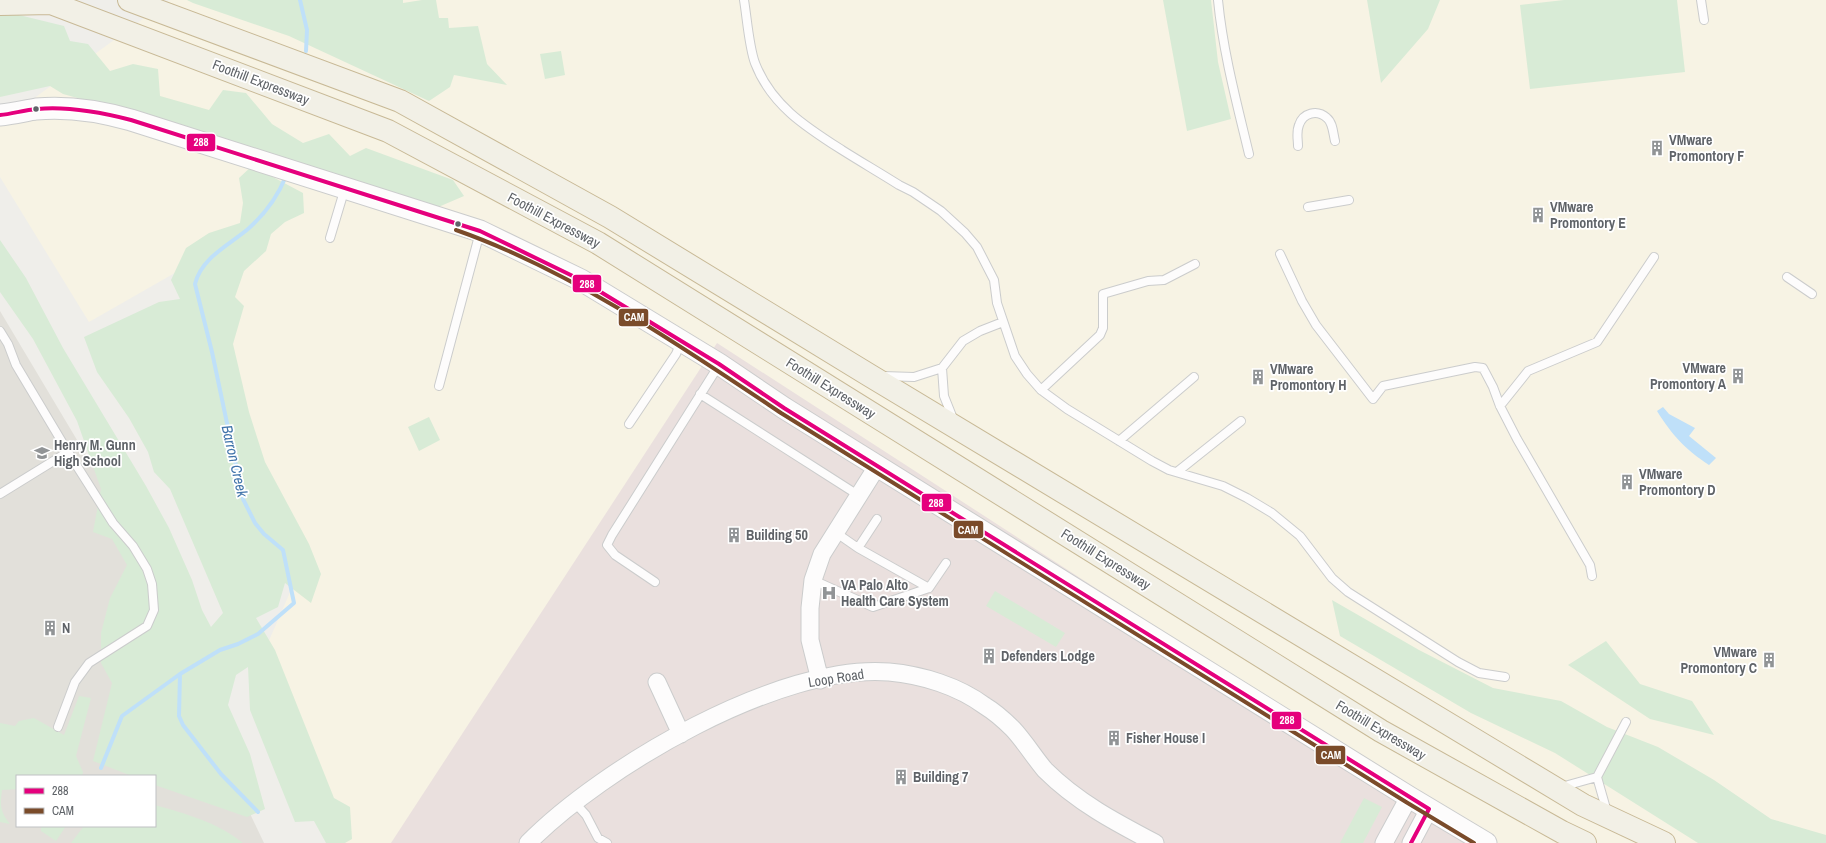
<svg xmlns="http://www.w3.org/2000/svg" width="1826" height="843" font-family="'Archivo Narrow',sans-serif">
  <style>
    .commercial { fill: #f7f3e4 }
    .education { fill: #e2e0da; fill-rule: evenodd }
    .medical { fill: #eae0de }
    .green { fill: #d8ebd6 }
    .water { fill: #bfe0f9 }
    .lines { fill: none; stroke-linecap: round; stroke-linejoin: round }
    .stream { stroke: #bfe0f9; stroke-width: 4 }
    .service-casing { stroke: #cbcccc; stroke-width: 10 }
    .minor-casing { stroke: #cbcccc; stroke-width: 19 }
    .tertiary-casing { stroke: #cbcccc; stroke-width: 23 }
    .trunk-casing { stroke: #c8b996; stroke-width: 24 }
    .service { stroke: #fdfcfc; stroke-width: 8 }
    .minor { stroke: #fdfcfc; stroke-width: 17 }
    .tertiary { stroke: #fdfcfc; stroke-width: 21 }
    .trunk { stroke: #f2f0e6; stroke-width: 22 }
    .bus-1-casing { stroke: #fff; stroke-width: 7 }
    .bus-2-casing { stroke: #fff; stroke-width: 7 }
    .bus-1 { stroke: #e5007d; stroke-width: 4 }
    .bus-2 { stroke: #7a4b2a; stroke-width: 4 }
    .bus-dot { fill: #5f6368; stroke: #fff; stroke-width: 1.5 }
    .labels { text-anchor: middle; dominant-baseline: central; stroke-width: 3.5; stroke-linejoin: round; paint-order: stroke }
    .street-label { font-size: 14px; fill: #5f6368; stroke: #fff }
    .poi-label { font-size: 14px; font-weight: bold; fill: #5f6368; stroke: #fff; text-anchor: start }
    .water-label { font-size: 15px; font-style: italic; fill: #4174aa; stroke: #fff }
    .line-badge { stroke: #fff; stroke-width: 1.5 }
    .badge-label { font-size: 11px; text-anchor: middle; font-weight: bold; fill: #fff }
  </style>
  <rect width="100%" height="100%" fill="#efeeea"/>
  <!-- commercial -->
  <path class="commercial" d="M169,0H1826V843H340L264,652L301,567L227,390L215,250L89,322L0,177V123Z"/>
  <!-- education -->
  <path class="education" d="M0,311L169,594L163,631L264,843H0ZM17,776H155V826H17Z"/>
  <!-- medical -->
  <path class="medical" d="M717,343L1490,843H391Z"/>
  <!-- green -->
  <path class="green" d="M187,0H403V3L422,0H436L439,18H448L449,28L478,26L487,64L507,85L454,75L450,87L429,101L289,36L193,3Z
    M1163,0H1211L1218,62L1231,119L1187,131Z
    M1367,0H1440L1428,29L1381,83Z
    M1564,0H1677L1685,72L1530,89L1520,5Z
    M0,13L15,14L64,26L70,41L88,44L110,71L133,64L158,69L160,96L209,110L223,90L246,93L272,124L303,143L329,134L350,156L366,148L453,180L464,196L436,208L139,115L63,94L50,86L0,97Z
    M561,51L565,75L545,79L540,54Z
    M252,166L303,193L304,213L285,222L271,234L266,251L244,271L235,297L244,306L233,344L249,412L265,462L309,544L321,574L311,603L285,583L278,607L256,618L275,650L334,798L350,807L352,839L345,843H326L314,821L295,822L250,710L248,667L236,675L228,705L250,754L265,809L247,817L155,785V776H132L93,761L112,683L101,663V633L110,598L127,565L112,539L93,532L101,489L77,421L33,339L0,292V240L26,278L63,348L146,486L169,528L192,580L202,610L211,627L223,613L170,489L154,472L148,452L129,418L97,372L84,337L159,302L180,299L171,280L186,248L209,233L240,223L243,203L239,178Z
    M429,417L440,440L419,451L408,427Z
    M995,591L1065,633L1056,647L986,606Z
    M1332,600L1419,650L1493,688L1561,701L1607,727L1658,747L1714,780L1771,819L1826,835V843H1698L1555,753L1471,713L1340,636Z
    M1606,641L1640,684L1692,701L1714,735L1650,719L1568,665Z
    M79,696L91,698L76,756L83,772L82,776H17V789L2,790C0,806 0,811 10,824L0,822V723L15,726L19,721L34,718L64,735Z
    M1364,798L1382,807L1363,843H1340Z
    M155,805C186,814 217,822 243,843H71L84,826H155Z
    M41,826H66L56,841L41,831Z"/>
  <!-- water -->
  <path class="water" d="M1663,407L1669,414L1695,428L1689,436L1716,458L1709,465C1685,449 1672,435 1657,411Z"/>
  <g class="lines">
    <!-- stream -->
    <path class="stream" d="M300,0L307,30L306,51
      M180,674L179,716L183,725L221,774L258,812
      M101,768L122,716L180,674L220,650L238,644L258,634L294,603L283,550L264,534L255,523L243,499L212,352L195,284C201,258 229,245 248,229C264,215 278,196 286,176"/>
    <!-- service casing -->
    <g class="service-casing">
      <path id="service" d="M744,0C747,18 749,47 755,63C771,105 806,127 842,150C861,162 880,173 899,185L913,192L941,211L965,233L977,247L994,280L997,303L1015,356L1027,374L1041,390L1067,409L1152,461L1169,470L1223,486L1247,498L1272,513L1300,536L1332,578L1348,592L1458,662L1479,673L1505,677
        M1218,0C1223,52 1237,104 1249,154
        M1701,0L1704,20
        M1298,146C1298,139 1296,132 1299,125C1303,113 1317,109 1327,118C1333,123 1333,133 1335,141
        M1308,207L1349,200
        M330,238L345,188
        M1280,254L1302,301L1316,325L1373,399L1383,386L1475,367L1483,368L1493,387L1500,406L1517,439L1590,565L1592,576
        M1787,277L1812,294
        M0,331L8,344L16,365L68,452L0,494
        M942,368L944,396L954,421
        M883,376L914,377L942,368L963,341L980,331L1003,322
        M439,386L480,232
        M1041,390L1100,335L1103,328V294L1148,281L1164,280L1195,264
        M700,394L858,495
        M1500,406L1528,371L1597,342L1654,257
        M629,424L676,354L681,342
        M1119,441L1194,377
        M1177,472L1241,421
        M835,532L858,548L877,519
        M858,548L929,588
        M813,580L873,607L929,588L946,563
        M655,582L615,555L607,545L612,535L719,365
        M58,727L75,682L89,663L147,626L154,610L152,584L147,569L133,546L113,523L68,452
        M1597,777L1607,812
        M1561,787L1597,777L1626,722
        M575,803L586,815L598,838L607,843"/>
    </g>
    <!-- minor casing -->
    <g class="minor-casing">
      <path id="minor" d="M820,680L810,640V608L813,580L822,554L878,465
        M657,682L681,734
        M528,843C603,767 780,663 889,672C922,675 958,686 985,706C995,712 1005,721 1013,729C1025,742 1034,757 1045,770C1077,802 1115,822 1155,843
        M1384,843L1409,797
        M1411,843L1429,809"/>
    </g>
    <!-- tertiary casing -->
    <g class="tertiary-casing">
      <path id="tertiary" d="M0,115C12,114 24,111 36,109C69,106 100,111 131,120L480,231L581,280L719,364L784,408L1409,797L1486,843"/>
    </g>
    <!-- trunk casing -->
    <g class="trunk-casing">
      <path id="trunk" d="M43,0L388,131L598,243L1381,731L1562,832L1585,843
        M129,0L400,101L610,217L869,375L1583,805L1664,843
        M0,4L51,3"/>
    </g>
    <!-- service -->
    <use href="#service" class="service"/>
    <!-- minor -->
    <use href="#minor" class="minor"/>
    <!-- tertiary -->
    <use href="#tertiary" class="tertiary"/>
    <!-- trunk -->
    <use href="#trunk" class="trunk"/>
    <!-- bus-1 casing -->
    <g class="bus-1-casing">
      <path id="bus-1" d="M0,115C12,114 24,110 37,109C68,106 100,112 131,120L480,231L581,280L719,364L784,408L1429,809L1411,843"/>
    </g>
    <!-- bus-2 casing -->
    <g class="bus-2-casing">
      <path id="bus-2" d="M456,230C570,270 681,346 781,413L1406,802L1474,843"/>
    </g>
    <!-- bus-1 -->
    <use href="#bus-1" class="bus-1"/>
    <!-- bus-2 -->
    <use href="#bus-2" class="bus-2"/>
  </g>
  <!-- icons -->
  <defs>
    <g id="building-bare" transform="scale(1.2)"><path d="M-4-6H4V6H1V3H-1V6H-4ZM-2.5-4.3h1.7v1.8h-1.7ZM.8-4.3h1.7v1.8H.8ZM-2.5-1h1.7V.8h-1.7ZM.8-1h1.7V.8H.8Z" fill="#919496" stroke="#fff" stroke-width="2.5" paint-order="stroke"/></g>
    <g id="school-bare" transform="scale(1.2)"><path d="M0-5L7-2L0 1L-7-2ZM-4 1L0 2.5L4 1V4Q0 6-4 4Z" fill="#919496" stroke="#fff" stroke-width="2.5" paint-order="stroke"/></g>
    <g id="hospital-bare" transform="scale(1.2)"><path d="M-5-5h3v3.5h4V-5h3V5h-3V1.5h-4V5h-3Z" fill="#919496" stroke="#fff" stroke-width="2.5" paint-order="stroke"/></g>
  </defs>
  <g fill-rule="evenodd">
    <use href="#building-bare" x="1657" y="148"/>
    <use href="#building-bare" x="1538" y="215"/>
    <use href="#building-bare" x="1738" y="376"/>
    <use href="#building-bare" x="1258" y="377"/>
    <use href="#school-bare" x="42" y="453"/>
    <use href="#building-bare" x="1627" y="482"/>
    <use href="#building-bare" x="734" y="535"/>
    <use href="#hospital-bare" x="829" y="593"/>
    <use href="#building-bare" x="50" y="628"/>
    <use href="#building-bare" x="989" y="656"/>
    <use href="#building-bare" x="1769" y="660"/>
    <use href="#building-bare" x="1114" y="738"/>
    <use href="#building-bare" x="901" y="777"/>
  </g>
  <!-- markers -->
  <g class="bus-dot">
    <circle cx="36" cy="109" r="3.5"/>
    <circle cx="458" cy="224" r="3.5"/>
  </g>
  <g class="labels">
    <!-- street labels -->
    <g class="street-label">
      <text transform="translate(261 82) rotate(21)">Foothill Expressway</text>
      <text transform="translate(554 220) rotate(28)">Foothill Expressway</text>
      <text transform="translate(831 388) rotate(32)">Foothill Expressway</text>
      <text transform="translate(1106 559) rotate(32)">Foothill Expressway</text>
      <text transform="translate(836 678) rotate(-9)">Loop Road</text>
      <text transform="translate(1381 730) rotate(31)">Foothill Expressway</text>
    </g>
    <!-- poi labels -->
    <g class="poi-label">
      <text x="1669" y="140">VMware<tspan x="1669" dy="16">Promontory F</tspan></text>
      <text x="1550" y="207">VMware<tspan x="1550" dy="16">Promontory E</tspan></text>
      <text x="1726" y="368" text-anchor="end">VMware<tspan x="1726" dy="16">Promontory A</tspan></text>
      <text x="1270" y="369">VMware<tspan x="1270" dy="16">Promontory H</tspan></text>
      <text x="54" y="445">Henry M. Gunn<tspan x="54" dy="16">High School</tspan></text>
      <text x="1639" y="474">VMware<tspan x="1639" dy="16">Promontory D</tspan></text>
      <text x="746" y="535">Building 50</text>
      <text x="841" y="585">VA Palo Alto<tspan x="841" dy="16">Health Care System</tspan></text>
      <text x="62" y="628">N</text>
      <text x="1757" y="652" text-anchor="end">VMware<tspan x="1757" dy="16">Promontory C</tspan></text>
      <text x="1001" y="656">Defenders Lodge</text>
      <text x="1126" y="738">Fisher House I</text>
      <text x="913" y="777">Building 7</text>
    </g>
    <!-- water labels -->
    <g class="water-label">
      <text transform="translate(235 461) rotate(77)">Barron Creek</text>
    </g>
  </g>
  <g class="line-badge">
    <rect x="186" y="133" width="30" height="19" rx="4" fill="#e5007d"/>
    <rect x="572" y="274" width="30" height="19" rx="4" fill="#e5007d"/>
    <rect x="618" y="308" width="31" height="19" rx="4" fill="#7a4b2a"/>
    <rect x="921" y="493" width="31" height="19" rx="4" fill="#e5007d"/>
    <rect x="953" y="520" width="31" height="19" rx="4" fill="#7a4b2a"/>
    <rect x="1271" y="711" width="31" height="19" rx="4" fill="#e5007d"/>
    <rect x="1315" y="745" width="31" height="20" rx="4" fill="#7a4b2a"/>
  </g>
  <g class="badge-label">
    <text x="201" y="146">288</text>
    <text x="587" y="288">288</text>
    <text x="634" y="321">CAM</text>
    <text x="936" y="507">288</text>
    <text x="968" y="534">CAM</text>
    <text x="1287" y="724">288</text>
    <text x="1331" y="759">CAM</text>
  </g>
  <!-- legend -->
  <rect x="16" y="775" width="140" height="52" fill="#ffffff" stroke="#bfc1c3"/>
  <rect x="24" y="788" width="20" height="6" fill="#e5007d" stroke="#bfc1c3"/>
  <text x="52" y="795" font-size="12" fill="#5f6368">288</text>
  <rect x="24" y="808" width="20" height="6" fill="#7a4b2a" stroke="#bfc1c3"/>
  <text x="52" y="815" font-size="12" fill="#5f6368">CAM</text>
</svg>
